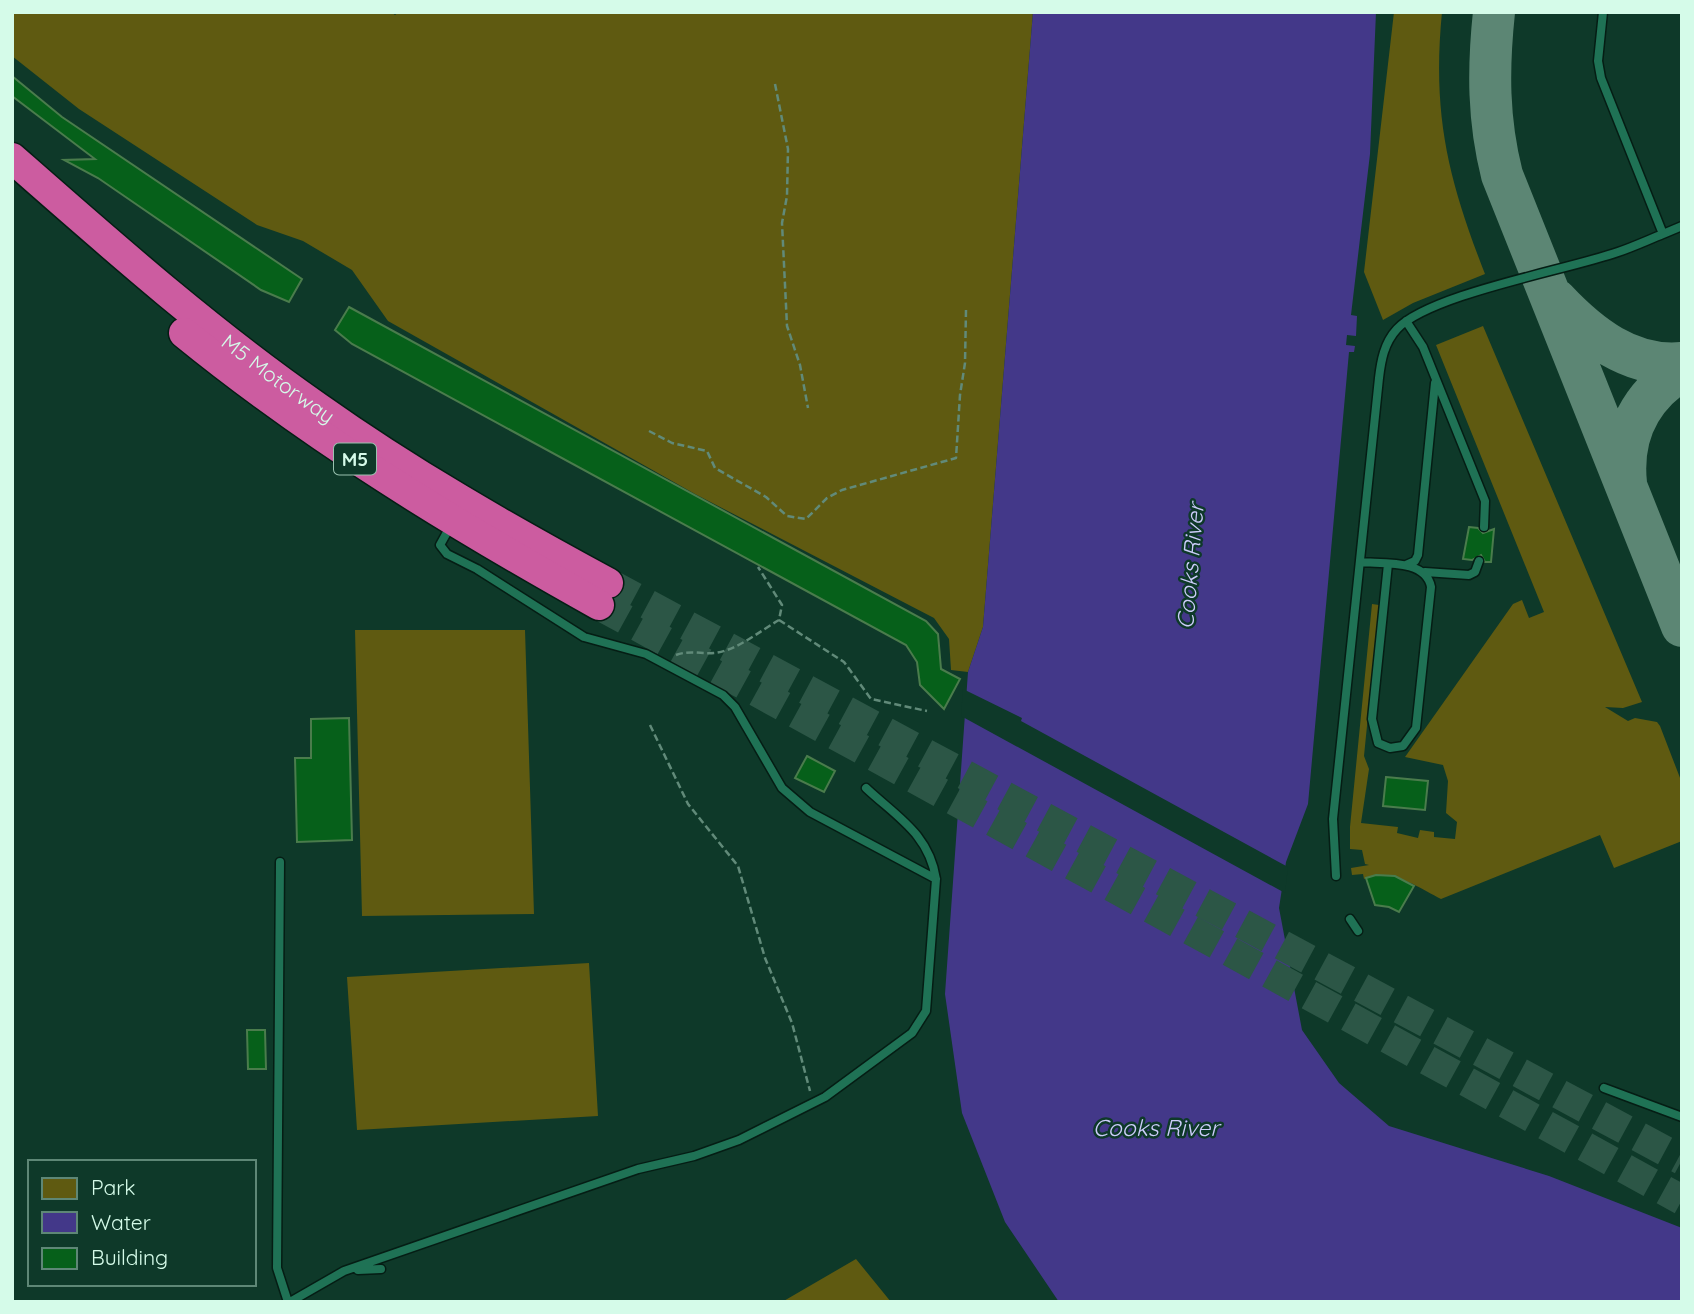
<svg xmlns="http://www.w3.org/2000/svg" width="1694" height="1314" font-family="Quicksand,sans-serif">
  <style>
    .green { fill: #5f5a11 }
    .water { fill: #433889 }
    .pier { fill: #0e3929 }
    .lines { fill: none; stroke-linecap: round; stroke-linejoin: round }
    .taxiway { stroke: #5c8674; stroke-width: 42 }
    .building { fill: #06601a; stroke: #4a7c4c; stroke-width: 2 }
    .motorway-tunnel { stroke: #2c5646; stroke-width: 30; stroke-dasharray: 30 15; stroke-linecap: butt }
    .service-casing { stroke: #051d14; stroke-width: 11 }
    .motorway-casing { stroke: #051d14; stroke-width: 33 }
    .path { stroke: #618a79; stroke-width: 2.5; stroke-dasharray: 7 3.5; stroke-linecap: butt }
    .service { stroke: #1f7255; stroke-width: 8 }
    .motorway { stroke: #cc5ca0; stroke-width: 30 }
    .labels { text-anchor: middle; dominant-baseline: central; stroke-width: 5; stroke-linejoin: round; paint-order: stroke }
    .shield { fill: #0e3929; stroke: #99c1af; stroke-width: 2 }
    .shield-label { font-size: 19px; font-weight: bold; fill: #d5fbe9 }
    .street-label { font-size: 21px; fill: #d5fbe9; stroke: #0e3929 }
    .water-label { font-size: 23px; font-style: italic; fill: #ccccfa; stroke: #0e3929 }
  </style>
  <rect width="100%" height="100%" fill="#0e3929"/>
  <!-- green -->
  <path class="green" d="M12,12H391L395,15L399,12H1033L983,627L968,672L951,670L949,639L934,618L695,494L388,321L352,270L303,241L257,225L79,109L12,56Z
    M1394,12H1442C1432,115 1448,179 1485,274L1413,303L1383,320L1364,272Z
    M1483,326L1642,702L1623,708L1605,707L1628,721L1635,718L1657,722L1660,726L1682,783V841L1614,868L1600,835L1441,899C1418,887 1392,868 1364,879L1363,874L1352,875L1351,868L1369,865L1365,864L1362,850L1350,849V827L1372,604L1379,605L1364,756L1369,769L1361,823L1398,827L1397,833L1418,838L1420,830L1434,832V837L1455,839L1457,822L1446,813L1448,781L1443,765L1405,757L1513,604L1522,600L1529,618L1544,612L1436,345Z
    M355,630H525L534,914L362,916Z
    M589,963L598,1116L357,1130L347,977Z
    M856,1259L891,1302H782Z"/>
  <!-- water -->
  <path class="water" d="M1033,12H1376L1370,154L1351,315L1357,316L1356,336L1347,335L1346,345L1355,346L1354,352H1349L1308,804L1286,862L1279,908L1302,1030L1339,1083L1389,1126L1549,1176L1682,1228V1302H1059L1005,1222L962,1113L945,994L968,672L983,627Z"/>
  <!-- pier -->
  <path class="pier" d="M963,689L1022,718L1021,721L1288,867L1285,893L961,716Z"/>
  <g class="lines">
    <!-- taxiway -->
    <path class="taxiway" d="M1494,12C1488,69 1488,120 1502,175L1682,626
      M1556,300C1589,335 1630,368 1682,363
      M1626,483C1621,434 1640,396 1682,370"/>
  </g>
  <!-- building -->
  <path class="building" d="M12,76L62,117L302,279L289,302L261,290L98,178L64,160L95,159L12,96Z
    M349,307L926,621L938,634L941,669L960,679L944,709L920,685L917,662L906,645L352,344L335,330Z
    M1469,527L1478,528L1483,533L1494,529L1491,562H1485L1481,555L1472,560L1463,559Z
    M349,718L352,840L297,842L295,758H311V719Z
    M807,756L835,771L824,792L795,778Z
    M1386,777L1428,781L1425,810L1383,806Z
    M1376,875L1395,876L1414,886L1399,912L1389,907L1375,905L1366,878Z
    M247,1030H265L266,1069H248Z"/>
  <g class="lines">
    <!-- motorway-tunnel -->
    <path class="motorway-tunnel" d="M608,583L1682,1160
      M599,605L1682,1200"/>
    <!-- service casing -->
    <g class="service-casing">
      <path id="service" d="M1663,234L1682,226
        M1406,321L1423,347L1485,501L1484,527
        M451,525L440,545L447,554L477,569L584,637L646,654L723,695L735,707L782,788L810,812L936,879
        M1361,562C1383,564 1426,559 1431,587L1416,728L1403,746L1390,748L1378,743L1372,719L1388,564
        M1406,565L1415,561L1418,555L1435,383
        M1425,572L1469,575L1475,572L1479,561
        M280,862L277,1268L288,1302
        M1336,876L1333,819L1379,378C1381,361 1384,343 1397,329C1430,294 1567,270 1618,252C1633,247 1648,240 1663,234L1601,78L1598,61L1603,12
        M1350,919L1358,931
        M1604,1088L1682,1117
        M358,1270L381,1269
        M290,1302L344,1271L638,1169L694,1156L739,1140L825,1097L912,1033L926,1011L936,879C929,834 897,817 866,788"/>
    </g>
    <!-- motorway casing -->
    <g class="motorway-casing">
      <g id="motorway">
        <path id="s1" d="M12,158C111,245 209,332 317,407C410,473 508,529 608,583"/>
        <path d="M184,333C313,438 454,524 599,605"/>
      </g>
    </g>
    <!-- path -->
    <path class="path" d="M775,84L788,149L787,196L782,223L787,326L800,365L808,408
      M649,431L672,443L707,451L715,468L766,497L787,516L806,519L827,498L842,490L956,458L960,395L965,363L966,310
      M779,620L844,662L871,699L927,711
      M676,655C689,650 701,654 714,653C736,651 760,631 779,620L782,605L758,567
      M650,725L688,804L738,866L765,958L792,1023L810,1091"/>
    <!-- service -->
    <use href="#service" class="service"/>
    <!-- motorway -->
    <use href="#motorway" class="motorway"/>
  </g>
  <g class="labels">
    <!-- shield labels -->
    <rect class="shield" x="334" y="443.5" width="42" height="31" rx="5"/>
    <g class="shield-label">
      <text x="355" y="459">M5</text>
    </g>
    <!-- street labels -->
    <g class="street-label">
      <text stroke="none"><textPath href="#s1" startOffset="346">M5 Motorway</textPath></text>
    </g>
    <!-- water labels -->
    <g class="water-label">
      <text transform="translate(1190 566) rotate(-85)">Cooks River</text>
      <text x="1156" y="1127">Cooks River</text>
    </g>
  </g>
  <!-- border -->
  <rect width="1694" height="1314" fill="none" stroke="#d5fbe9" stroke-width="28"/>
  <!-- legend -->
  <rect x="28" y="1160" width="228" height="126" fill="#0e3929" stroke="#5e8776" stroke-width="2"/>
  <rect x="42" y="1178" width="35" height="21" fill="#5f5a11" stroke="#5e8776" stroke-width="2"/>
  <text x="91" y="1195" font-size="21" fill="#d5fbe9">Park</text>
  <rect x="42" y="1212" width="35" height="21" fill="#433889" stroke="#5e8776" stroke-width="2"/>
  <text x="91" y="1230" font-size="21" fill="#d5fbe9">Water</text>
  <rect x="42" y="1248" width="35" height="21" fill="#06601a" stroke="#5e8776" stroke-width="2"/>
  <text x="91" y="1265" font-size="21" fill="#d5fbe9">Building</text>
</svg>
